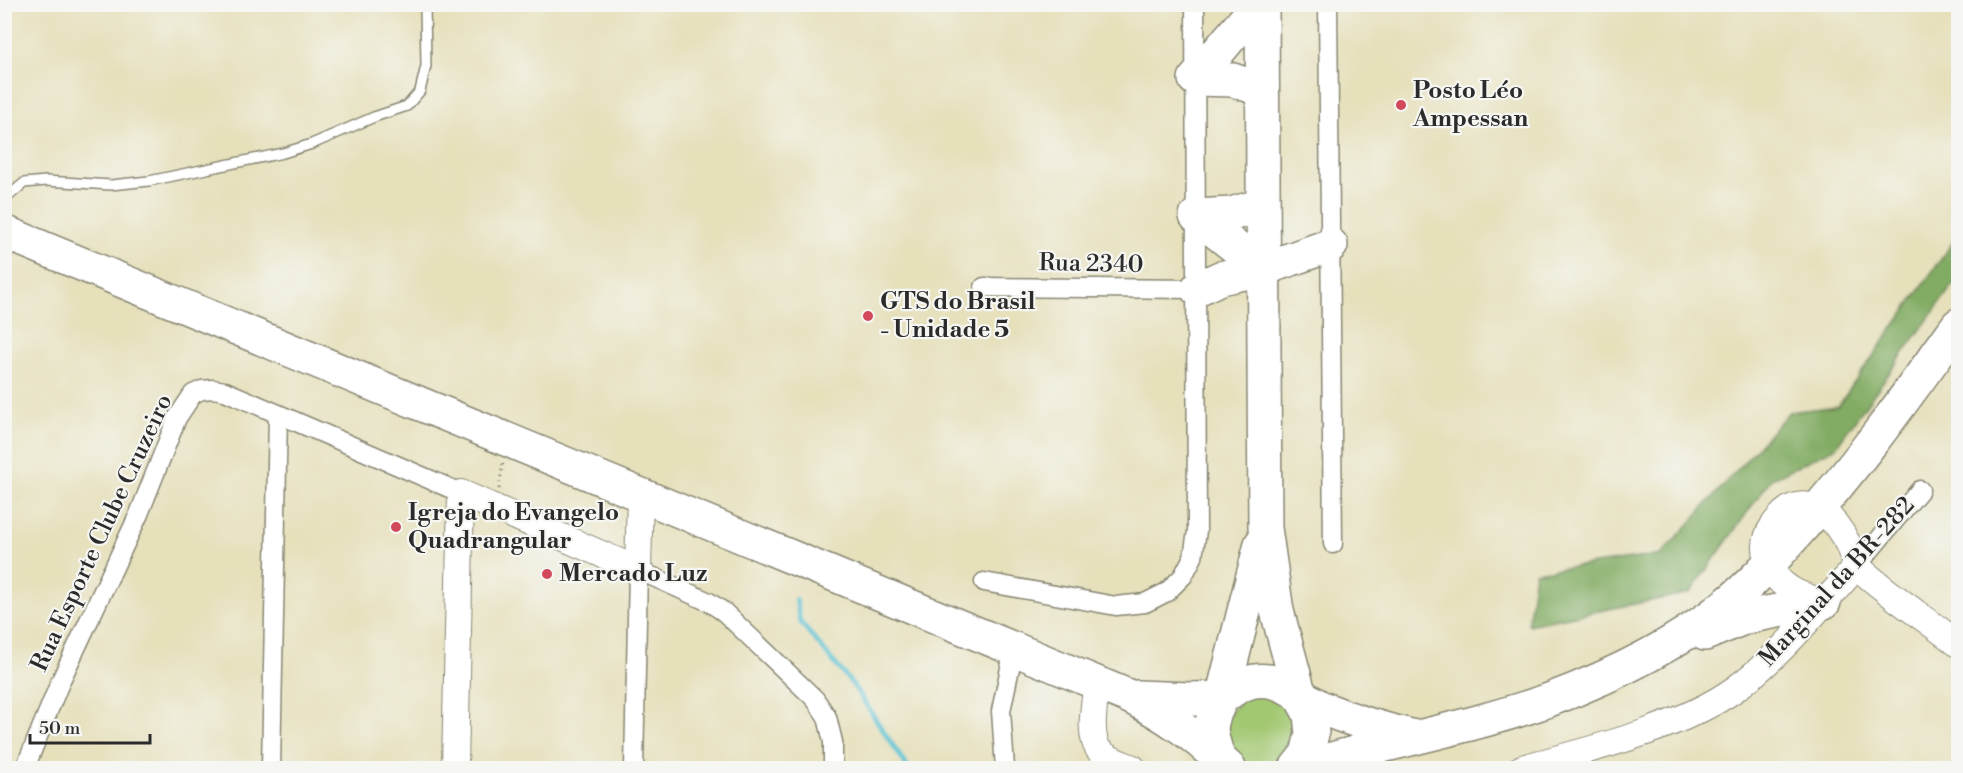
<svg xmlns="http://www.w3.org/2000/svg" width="1963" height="773" font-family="'Libre Bodoni',serif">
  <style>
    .green { fill: #a3c872; stroke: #677a4e; stroke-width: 1.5 }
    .forest { fill: #82ac64; stroke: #566c48; stroke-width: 1.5 }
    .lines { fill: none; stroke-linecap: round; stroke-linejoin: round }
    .stream { stroke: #58c2d4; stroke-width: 4.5 }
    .lane-casing { stroke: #888673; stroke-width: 12 }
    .street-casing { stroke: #888673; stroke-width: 21 }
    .secondary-casing { stroke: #888673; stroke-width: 28 }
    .highway-casing { stroke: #888673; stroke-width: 36 }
    .path { stroke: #888673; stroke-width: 3; stroke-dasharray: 1.5 4.5; stroke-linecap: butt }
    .lane { stroke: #fff; stroke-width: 9 }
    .street { stroke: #fff; stroke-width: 18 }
    .secondary { stroke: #fff; stroke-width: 26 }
    .highway { stroke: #fff; stroke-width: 33 }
    .poi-dot { fill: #d1495b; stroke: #f6f6f2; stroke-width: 2 }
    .labels { text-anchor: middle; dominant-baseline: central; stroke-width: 4.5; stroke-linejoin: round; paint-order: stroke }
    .poi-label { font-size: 24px; font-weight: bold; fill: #2b2b2b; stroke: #f6f6f2; text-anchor: start }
    .street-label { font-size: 24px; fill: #2b2b2b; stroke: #f6f6f2 }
  </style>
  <rect width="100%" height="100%" fill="#f6f6f2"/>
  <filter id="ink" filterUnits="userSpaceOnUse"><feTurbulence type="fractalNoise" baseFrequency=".0167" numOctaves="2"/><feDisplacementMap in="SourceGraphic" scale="12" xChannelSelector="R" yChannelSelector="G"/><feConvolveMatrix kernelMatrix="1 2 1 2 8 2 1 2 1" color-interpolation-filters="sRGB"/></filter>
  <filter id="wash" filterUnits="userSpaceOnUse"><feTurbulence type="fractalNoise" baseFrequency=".008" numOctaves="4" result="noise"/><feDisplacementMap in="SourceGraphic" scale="24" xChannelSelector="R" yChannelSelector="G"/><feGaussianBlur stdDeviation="1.35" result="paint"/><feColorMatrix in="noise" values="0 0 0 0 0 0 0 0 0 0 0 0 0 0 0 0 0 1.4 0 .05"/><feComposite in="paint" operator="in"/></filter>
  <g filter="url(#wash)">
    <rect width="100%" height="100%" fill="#e6e0bb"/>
    <!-- green -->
    <path class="green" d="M1250,692L1287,698L1302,731C1296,741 1292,753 1284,761C1271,773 1244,766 1232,754L1224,718Z"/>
    <!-- forest -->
    <path class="forest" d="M1958,235V278L1835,448L1771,479L1690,593L1528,625L1535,572L1661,555L1789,412L1838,406Z"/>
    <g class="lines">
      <!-- stream -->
      <path class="stream" d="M796,599L800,622L853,685L908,768"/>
    </g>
  </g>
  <g filter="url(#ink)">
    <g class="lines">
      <!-- lane casing -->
      <g class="lane-casing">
        <path id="lane" d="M4,200L24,183L46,181L111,185L149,181L283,153L312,144L374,117L407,106L420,91L426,66L425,4"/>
      </g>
      <!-- street casing -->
      <g class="street-casing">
        <path id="street" d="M1328,4L1333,544
          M984,287L1197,289
          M1857,566L1920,490
          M984,582L1116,606L1145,603L1167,592L1183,576L1193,557L1197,531L1195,4
          M25,768L61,680L139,514L177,418L193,394L202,390L213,389L225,391L461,493
          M271,768L278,414
          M634,768L638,570L709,602L724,612L815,699L827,717L833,742V768
          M1005,768L1001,711L1014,649"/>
      </g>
      <!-- secondary casing -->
      <g class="secondary-casing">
        <path id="secondary" d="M1824,602C1812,599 1800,596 1790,589C1769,576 1758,547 1773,526C1779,517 1787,508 1797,506C1822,501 1838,525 1848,544C1852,552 1853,563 1860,569C1890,596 1926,619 1958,644
          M1097,683C1095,701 1086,740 1102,753C1110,760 1123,764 1133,768
          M455,768L461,493L638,570L640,495
          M1522,768C1588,750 1679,729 1735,689C1782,655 1818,608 1857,566"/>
      </g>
      <!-- highway casing -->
      <g class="highway-casing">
        <path id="highway" d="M1262,4L1265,528L1277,611L1300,696L1310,714L1312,734L1307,754L1296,768
          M1195,79L1245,20L1255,4
          M1195,79L1233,80L1262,90
          M1196,216L1263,269
          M1196,216L1231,214L1263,205
          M4,232L1128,696C1169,716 1195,736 1229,768
          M1197,289L1220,278L1263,269L1331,245
          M1705,634L1746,617L1824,602
          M1137,697L1191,699L1222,698
          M1222,698C1236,687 1250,678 1269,681C1288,683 1305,700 1322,708C1351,720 1381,729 1411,736
          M1220,762C1210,732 1206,728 1222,698L1261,544
          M1300,768C1382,743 1467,729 1549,700C1610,677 1672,648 1724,606C1750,586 1772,561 1794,536C1854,470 1906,397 1958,325"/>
      </g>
      <!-- path -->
      <path class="path" d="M499,489L503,462"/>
      <!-- lane -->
      <use href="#lane" class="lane"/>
      <!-- street -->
      <use href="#street" class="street"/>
      <!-- secondary -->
      <use href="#secondary" class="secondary"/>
      <!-- highway -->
      <use href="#highway" class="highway"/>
    </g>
  </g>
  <!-- markers -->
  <g class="poi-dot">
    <circle cx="1401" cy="105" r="6"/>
    <circle cx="868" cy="316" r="6"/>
    <circle cx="396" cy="527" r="6"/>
    <circle cx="547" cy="574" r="6"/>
  </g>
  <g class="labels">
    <!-- poi labels -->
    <g class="poi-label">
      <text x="1413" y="91">Posto Léo<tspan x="1413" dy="28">Ampessan</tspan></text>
      <text x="880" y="302">GTS do Brasil<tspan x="880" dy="28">- Unidade 5</tspan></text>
      <text x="408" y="513">Igreja do Evangelo<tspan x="408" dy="28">Quadrangular</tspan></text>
      <text x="559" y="574">Mercado Luz</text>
    </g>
    <!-- street labels -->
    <g class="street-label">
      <text transform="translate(1091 264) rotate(1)">Rua 2340</text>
      <text transform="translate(102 533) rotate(-65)">Rua Esporte Clube Cruzeiro</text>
      <text transform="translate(1837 582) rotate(-48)">Marginal da BR-282</text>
    </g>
  </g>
  <!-- margin -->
  <rect width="1963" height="773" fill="none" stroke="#f6f6f2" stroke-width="24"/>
  <!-- scale -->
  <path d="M30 734v9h120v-9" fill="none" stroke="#2b2b2b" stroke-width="3"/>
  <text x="39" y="734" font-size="18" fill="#2b2b2b" stroke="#f6f6f2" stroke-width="4.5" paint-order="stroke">50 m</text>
</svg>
